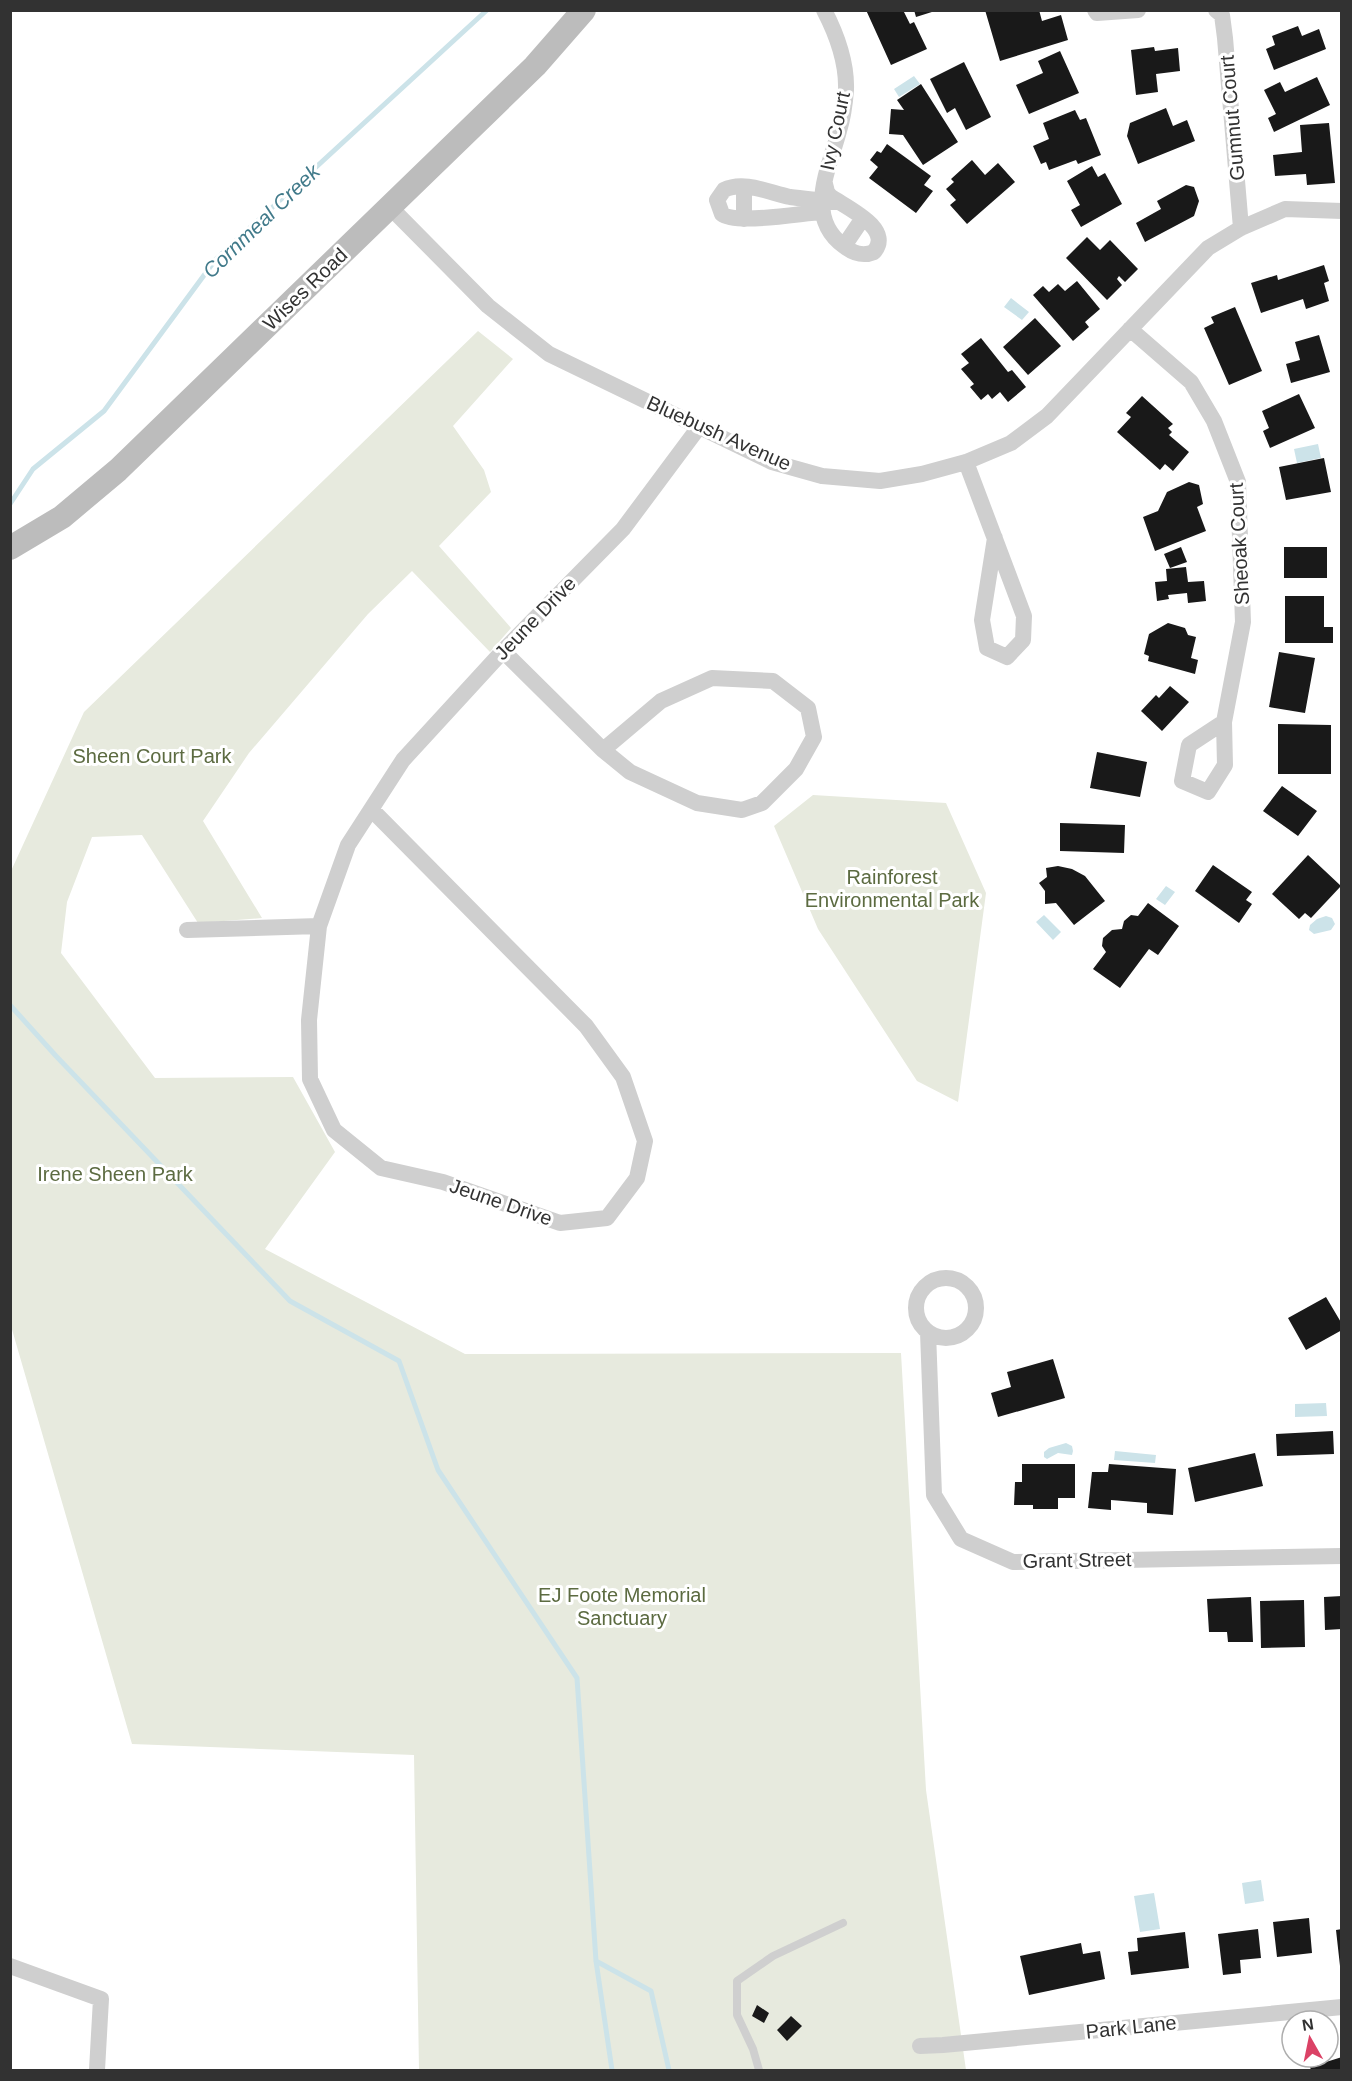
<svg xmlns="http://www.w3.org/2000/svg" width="1352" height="2081" font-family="Arial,sans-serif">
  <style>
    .green { fill: #e7eade }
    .water { fill: #cce3e9 }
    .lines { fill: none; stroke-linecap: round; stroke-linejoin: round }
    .stream { stroke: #cce3e9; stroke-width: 5 }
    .building { fill: #191919 }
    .lane { stroke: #cfcfcf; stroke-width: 8 }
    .street { stroke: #cfcfcf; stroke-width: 16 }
    .secondary { stroke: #bcbcbc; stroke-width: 24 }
    .labels { text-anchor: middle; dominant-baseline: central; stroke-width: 6; stroke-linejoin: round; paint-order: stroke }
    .street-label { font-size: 20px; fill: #323232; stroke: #fff }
    .park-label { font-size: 20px; fill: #5c6b41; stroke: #fff }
    .water-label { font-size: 21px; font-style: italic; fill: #417a8a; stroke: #fff }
  </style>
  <rect width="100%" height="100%" fill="#fff"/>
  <!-- green -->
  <path class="green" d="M478,331L513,359L453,426L484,470L491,492L439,546L511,628L490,652L412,571L368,614L249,753L203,821L262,918L198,923L142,835L92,837L67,902L61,953L155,1078L293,1077L335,1152L265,1249L465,1354L901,1353L926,1790L966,2070H419L414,1755L132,1744L11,1326V871L84,712Z
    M813,795L946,803L986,893L958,1102L917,1081L818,929L774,826Z"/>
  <!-- water -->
  <path class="water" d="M914,76L920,84L899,97L894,89Z
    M1011,298L1029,312L1022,320L1004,307Z
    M1318,444L1321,458L1297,463L1294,449Z
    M1166,886L1175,892L1165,905L1156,899Z
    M1044,915L1061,932L1053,940L1036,922Z
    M1326,916L1332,918L1335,924L1331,930L1314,934L1309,930L1310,925L1317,919Z
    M1326,1403L1327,1416L1295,1417V1404Z
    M1066,1443L1072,1446L1073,1451L1072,1455L1058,1453L1047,1459L1044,1457V1452L1049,1448Z
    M1115,1451L1156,1455L1155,1463L1114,1460Z
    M1261,1880L1264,1901L1245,1904L1242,1883Z
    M1154,1893L1160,1929L1140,1932L1134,1896Z"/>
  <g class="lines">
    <!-- stream -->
    <path class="stream" d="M10,504L33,469L104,411L216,259L487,10
      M10,1005L56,1056L290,1301L399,1361L438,1470L577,1678L596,1961L612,2070
      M596,1961L651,1991L669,2070"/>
  </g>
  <!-- building -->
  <path class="building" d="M866,10H903L910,24L914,22L927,49L891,65Z
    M914,10H935V11L916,17Z
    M985,10H1039L1042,21L1061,15L1068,40L1000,61Z
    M1298,26L1302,36L1319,29L1326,49L1274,70L1266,49L1275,45L1272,36Z
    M1154,47L1155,51L1178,48L1180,71L1156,74L1158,92L1136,95L1131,50Z
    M1060,51L1079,93L1029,114L1016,85L1043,73L1038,61Z
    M964,62L991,117L966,130L955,108L947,113L930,79Z
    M1317,77L1330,105L1274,132L1268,118L1276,114L1264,90L1280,82L1285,92Z
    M921,84L958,142L923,165L903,135L889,134L891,109L904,110L897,100Z
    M1166,108L1173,126L1187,120L1195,141L1138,164L1127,136L1130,123Z
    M1075,110L1080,120L1086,118L1101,155L1078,164L1076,160L1049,170L1046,162L1041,164L1033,146L1049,139L1043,123Z
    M1329,123L1335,183L1307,185L1306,174L1275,176L1273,155L1302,152L1300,125Z
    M887,144L931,176L924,185L933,191L916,213L869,178L878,167L870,160L877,151L881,153Z
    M972,160L985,175L998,163L1015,182L967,224L950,205L956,200L946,189L954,182L951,179Z
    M1092,166L1098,177L1105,173L1122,204L1081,227L1071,210L1080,205L1067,181Z
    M1186,185L1194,187L1199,201L1194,216L1145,242L1136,223L1161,209L1157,201Z
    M1087,237L1100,250L1110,240L1138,269L1125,282L1119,276L1117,279L1122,285L1107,300L1066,258Z
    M1324,265L1329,281L1324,283L1329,301L1306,309L1303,299L1261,313L1251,283L1277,275L1278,280Z
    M1077,281L1100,309L1085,322L1089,327L1073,341L1033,295L1043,286L1049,292L1058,284L1065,291Z
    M1235,307L1262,371L1229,385L1204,328L1214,323L1211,317Z
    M1035,318L1061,346L1028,375L1003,347Z
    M1319,335L1330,372L1291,383L1286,364L1300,360L1295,342Z
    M981,338L1008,372L1012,370L1026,387L1008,402L1000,392L992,399L988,394L981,400L970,387L974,384L961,369L969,363L961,354Z
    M1299,394L1315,428L1270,448L1263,431L1269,428L1262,411Z
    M1142,396L1173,424L1168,428L1172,432L1169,435L1189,452L1173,471L1165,464L1160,470L1117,432L1131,417L1126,413Z
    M1324,458L1331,492L1286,500L1279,467Z
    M1189,482L1199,485L1203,504L1197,507L1206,531L1155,551L1143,517L1158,511L1167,492Z
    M1181,547L1187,562L1170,568L1164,554Z
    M1284,547H1327V578H1284Z
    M1186,567L1188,582L1204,581L1206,601L1188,603L1187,593L1168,595L1169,599L1157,601L1155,582L1167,581L1166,569Z
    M1285,596H1324V627H1333V643H1285Z
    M1168,623L1185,628L1188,635L1196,637L1191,658L1198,660L1195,674L1148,661L1149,656L1144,654L1149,634Z
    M1279,652L1315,658L1305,713L1269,707Z
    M1170,686L1189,702L1162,731L1141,711L1156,695L1159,698Z
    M1278,724L1331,725V774H1278Z
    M1097,752L1147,762L1140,797L1090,788Z
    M1282,786L1317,811L1298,836L1263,811Z
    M1060,823L1125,825L1124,853L1060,851Z
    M1308,855L1341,886L1311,918L1305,913L1299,919L1272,894Z
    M1213,865L1252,892L1246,900L1252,904L1239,923L1195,891Z
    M1058,866L1072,869L1085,876L1105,901L1074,925L1056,903L1045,904V891L1039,883L1047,877L1046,868Z
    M1148,903L1179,926L1158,955L1149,949L1120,988L1093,969L1106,952L1102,946L1103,938L1112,930L1122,929L1124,921L1131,915L1138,916Z
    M1326,1297L1342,1324V1330L1306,1350L1288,1318Z
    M1053,1359L1065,1398L998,1417L991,1393L1011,1387L1007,1372Z
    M1333,1431L1334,1454L1277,1456L1276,1434Z
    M1255,1453L1263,1486L1195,1502L1188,1468Z
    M1022,1464H1075V1498H1058V1509H1033V1505H1014L1015,1482H1022Z
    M1109,1464L1176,1469L1173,1515L1147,1513V1503L1111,1500V1510L1088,1508L1092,1472H1108Z
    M1342,1596V1629L1325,1630L1324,1597Z
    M1251,1597L1253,1642H1228L1227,1632H1209L1207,1599Z
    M1304,1600L1305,1647L1261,1648L1260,1601Z
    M1309,1918L1312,1953L1277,1957L1273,1922Z
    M1258,1929L1261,1958L1240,1960L1241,1973L1223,1975L1218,1934Z
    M1342,1929V1966H1340L1336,1930Z
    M1185,1932L1189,1968L1131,1975L1128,1952L1138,1951L1137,1938Z
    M1081,1943L1083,1954L1100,1951L1105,1979L1029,1995L1020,1956Z
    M757,2005L769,2013L764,2023L752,2016Z
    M791,2016L802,2026L787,2041L777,2030Z
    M1342,2057V2070H1311L1310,2067Z"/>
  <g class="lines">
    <!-- lane -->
    <path class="lane" d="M759,2070L753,2049L737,2015V1981L773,1956L843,1923"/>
    <!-- street -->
    <path class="street" d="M824,10C837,35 847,62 846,90C845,104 843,118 839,131C829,169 804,217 844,246C853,253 862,257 874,252C894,228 845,207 830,196L827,192L825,184
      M1095,10L1097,13L1138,10
      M1216,10L1222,15L1225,38L1241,228
      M744,187V219
      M390,207L488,306L549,354L772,462L822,476L880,481L922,474L966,462L1011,443L1047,416L1208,248L1241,228L1285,209L1342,211
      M822,212C802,213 736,225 722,214L717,200L724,190C744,180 770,193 790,197C805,199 819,200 834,202
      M844,246L863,218
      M1130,329L1191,382L1214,421L1238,482L1243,622L1224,722L1225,765L1208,792L1182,781L1189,745L1224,722
      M966,462L1024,616L1023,640L1007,657L987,648L982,620L995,538
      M503,651L603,750L630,772L697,803L742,810L762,803L796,769L814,737L808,708L773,681L712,678L661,701L603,750
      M372,810L586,1026L623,1077L645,1141L637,1178L607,1218L560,1223L443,1182L381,1168L334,1130L310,1079L309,1020L319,926L348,845L403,760L503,651L623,529L699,427
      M187,930L319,926
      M916 1308a30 30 0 1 1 60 0a30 30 0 1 1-60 0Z
      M928,1332L934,1495L961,1539L1013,1562L1342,1556
      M10,1966L101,1999L97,2070
      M920,2046L943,2045L1342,2007"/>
    <!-- secondary -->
    <path class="secondary" d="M10,548L62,517L118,470L535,66L584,10"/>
  </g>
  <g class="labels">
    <!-- street labels -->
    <g class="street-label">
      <text transform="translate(1232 118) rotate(-95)">Gumnut Court</text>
      <text transform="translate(835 131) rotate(-78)">Ivy Court</text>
      <text transform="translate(305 289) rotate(-44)">Wises Road</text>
      <text transform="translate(719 433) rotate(24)">Bluebush Avenue</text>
      <text transform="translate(1239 544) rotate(-93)">Sheoak Court</text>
      <text transform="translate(535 618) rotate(-46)">Jeune Drive</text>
      <text transform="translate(501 1202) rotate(19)">Jeune Drive</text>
      <text transform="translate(1077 1560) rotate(-1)">Grant Street</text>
      <text transform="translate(1131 2027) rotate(-6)">Park Lane</text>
    </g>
    <!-- park labels -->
    <g class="park-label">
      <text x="152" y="756">Sheen Court Park</text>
      <text x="892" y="877">Rainforest<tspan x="892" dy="23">Environmental Park</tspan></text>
      <text x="115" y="1174">Irene Sheen Park</text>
      <text x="622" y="1595">EJ Foote Memorial<tspan x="622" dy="23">Sanctuary</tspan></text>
    </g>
    <!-- water labels -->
    <g class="water-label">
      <text transform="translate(261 221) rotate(-44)">Cornmeal Creek</text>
    </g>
  </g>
  <!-- border -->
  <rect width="1352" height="2081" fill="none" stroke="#323232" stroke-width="24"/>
  <!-- north arrow -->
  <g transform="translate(1310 2039) rotate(351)"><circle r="28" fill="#ffffff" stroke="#adadad" stroke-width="1.5"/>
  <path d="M0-4.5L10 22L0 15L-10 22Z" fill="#db4266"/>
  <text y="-9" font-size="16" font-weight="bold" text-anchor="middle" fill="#323232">N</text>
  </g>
</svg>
